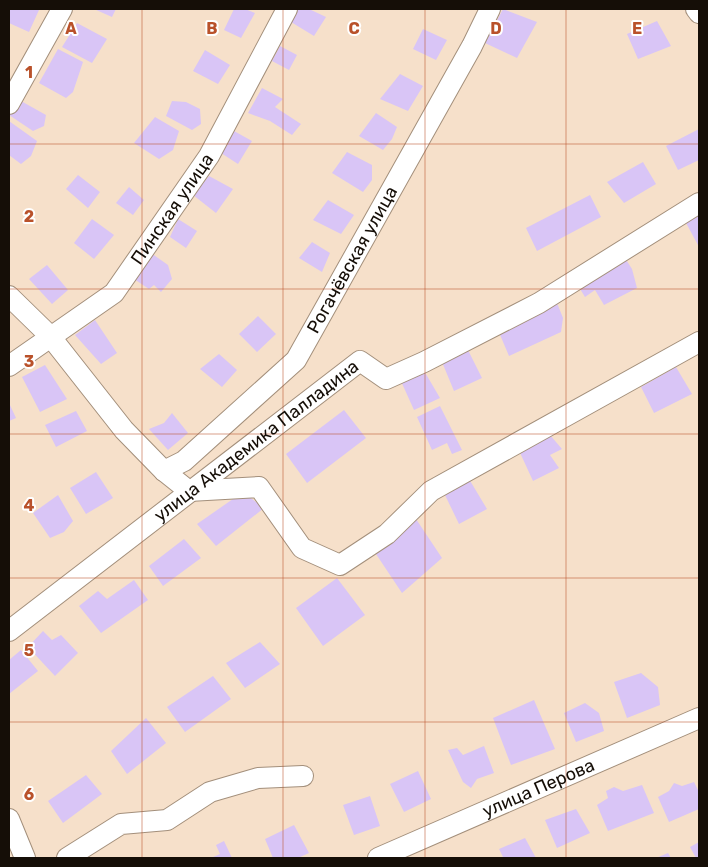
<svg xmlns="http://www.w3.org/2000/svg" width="708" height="867" font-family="Rubik,sans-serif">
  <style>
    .building { fill: #d9c5f6 }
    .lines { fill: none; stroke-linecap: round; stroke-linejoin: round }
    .street-casing { stroke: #a38f7b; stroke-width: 22 }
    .street { stroke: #fff; stroke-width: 20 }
    .grid { fill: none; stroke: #b9512a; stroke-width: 1; stroke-opacity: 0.55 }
    .labels { text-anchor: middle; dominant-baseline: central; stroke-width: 4; stroke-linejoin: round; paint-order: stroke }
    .street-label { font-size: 18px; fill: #150e07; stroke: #fff }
    .grid-label { font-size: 16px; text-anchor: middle; font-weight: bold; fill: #b9512a; stroke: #fff; stroke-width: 4; stroke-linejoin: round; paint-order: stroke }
  </style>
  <rect width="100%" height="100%" fill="#f6e0ca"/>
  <!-- building -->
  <path class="building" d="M9,9H38L39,10L29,32L9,23Z
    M94,9H116L112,17Z
    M234,9H245L255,13L241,38L224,30Z
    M298,9H309L326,17L314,36L291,22Z
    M503,9L537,22L517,58L485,43Z
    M657,21L671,46L638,59L627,34Z
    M77,23L107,39L92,63L62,47Z
    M423,29L447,40L436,60L413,49Z
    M280,46L297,55L289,70L272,61Z
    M58,49L83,62L73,92L66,98L39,83Z
    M205,50L230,65L218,84L193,71Z
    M400,74L423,86L408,111L380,99Z
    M262,88L283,99L275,107L301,124L292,135L270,121L248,113Z
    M21,101L46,115L44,126L33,131L9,115Z
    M172,101L186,102L200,109L201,124L192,130L166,116Z
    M376,113L397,127L392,139L383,150L359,136Z
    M155,117L179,131L173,150L159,159L134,143Z
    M9,121L37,141L31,156L21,164L9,155Z
    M699,129V160L678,170L666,146Z
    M234,131L252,141L238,164L221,153Z
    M347,152L372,165V180L363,192L332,173Z
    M643,162L656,184L624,203L607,182Z
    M78,175L100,192L88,208L66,189Z
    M209,176L233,189L216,213L193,195Z
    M129,187L144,200L133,215L116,203Z
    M590,195L601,217L537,251L526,228Z
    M328,200L354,215L341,234L313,220Z
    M699,213V247L685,221Z
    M92,219L114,235L94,259L74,243Z
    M178,219L197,231L186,248L170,237Z
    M312,242L330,253L322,272L299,258Z
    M151,253L168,265L172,279L161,292L154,285L149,289L134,279Z
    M623,255L632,269L637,288L604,305L595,290L585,297L577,284Z
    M47,265L68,290L52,304L29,279Z
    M555,298L563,318L561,332L509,356L498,330Z
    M258,316L276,334L257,352L239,334Z
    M95,320L117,353L101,364L75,335Z
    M467,348L482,378L454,391L442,362Z
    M219,354L237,370L222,387L200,369Z
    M45,365L67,399L40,412L22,377Z
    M676,367L692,394L654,413L641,387Z
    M423,369L440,398L414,410L400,379Z
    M9,403L16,418L9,421Z
    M440,406L462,450L452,454L447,443L432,450L417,417Z
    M344,410L366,438L307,483L286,454Z
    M76,411L87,431L56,447L45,425Z
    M172,413L188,433L168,450L149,429L164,423Z
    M544,428L562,449L550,455L559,468L533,481L516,444Z
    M96,472L113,498L86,514L70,488Z
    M469,479L487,509L459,524L444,493Z
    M243,492L264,508L216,546L197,524Z
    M58,495L73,521L64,532L50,538L33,513Z
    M414,516L442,558L402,593L374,551Z
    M184,539L201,558L163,586L149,566Z
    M337,578L365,615L323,646L296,608Z
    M134,580L148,600L101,633L79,606L98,591L107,599Z
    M43,631L52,640L61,635L78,653L55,676L28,647Z
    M260,642L280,664L245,688L226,663Z
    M21,650L38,671L9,694V660Z
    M641,673L658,687L660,705L627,718L614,682Z
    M213,676L231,699L185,732L167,707Z
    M534,700L555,749L511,765L493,718Z
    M585,703L599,713L604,731L576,742L564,713Z
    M146,718L166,743L127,774L111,751Z
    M484,746L494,773L477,779L471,788L463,782L448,750L457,748L463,755Z
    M418,771L431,799L404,812L390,784Z
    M86,775L102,794L63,823L48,801Z
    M694,782L699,792V809L669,822L658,797L669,791L674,783L682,786Z
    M642,785L654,813L608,831L597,805L608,798L606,791L614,787L623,791Z
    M370,796L380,826L354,835L343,805Z
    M576,809L590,833L557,848L545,820Z
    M294,825L309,853L298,858H273L265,839Z
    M525,838L536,858H499L503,857L499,849Z
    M224,841L232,858H211L220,854L216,845Z
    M699,842V858H696L690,847Z
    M668,853L671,858H656Z"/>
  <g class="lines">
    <!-- street casing -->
    <g class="street-casing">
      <g id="street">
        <path d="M696,9L699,13"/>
        <path d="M9,104L62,9"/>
        <path d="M9,296L50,336L124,430L164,471L189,491L259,487L302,548L340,565L387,534L431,491L699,342"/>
        <path id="s1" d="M9,366L114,293L209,156L287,9"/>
        <path id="s2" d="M164,471L184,461L296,360L472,46L490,9"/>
        <path id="s3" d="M9,631L360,361L386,379L424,362L539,303L699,203"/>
        <path d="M9,819L25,858"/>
        <path d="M67,858L121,824L167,820L210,792L258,778L303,776"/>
        <path id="s4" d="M378,858L699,718"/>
      </g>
    </g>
    <!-- street -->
    <use href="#street" class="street"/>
  </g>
  <!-- grid -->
  <path class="grid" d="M142,9V858M283,9V858M425,9V858M566,9V858M9,144H699M9,289H699M9,434H699M9,578H699M9,722H699"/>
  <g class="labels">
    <!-- street labels -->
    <g class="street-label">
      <text stroke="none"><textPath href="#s1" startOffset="230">Пинская улица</textPath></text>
      <text stroke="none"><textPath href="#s2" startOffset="288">Рогачёвская улица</textPath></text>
      <text stroke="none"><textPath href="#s3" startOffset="312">улица Академика Палладина</textPath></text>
      <text stroke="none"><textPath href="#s4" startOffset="175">улица Перова</textPath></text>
    </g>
  </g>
  <g class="grid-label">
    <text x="71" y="34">A</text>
    <text x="212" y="34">B</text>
    <text x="354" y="34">C</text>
    <text x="496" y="34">D</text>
    <text x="637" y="34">E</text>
    <text x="29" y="78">1</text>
    <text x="29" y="222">2</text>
    <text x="29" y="367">3</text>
    <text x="29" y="511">4</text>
    <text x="29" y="656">5</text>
    <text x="29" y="800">6</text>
  </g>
  <!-- border -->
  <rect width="708" height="867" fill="none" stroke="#150e07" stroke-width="20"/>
</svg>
